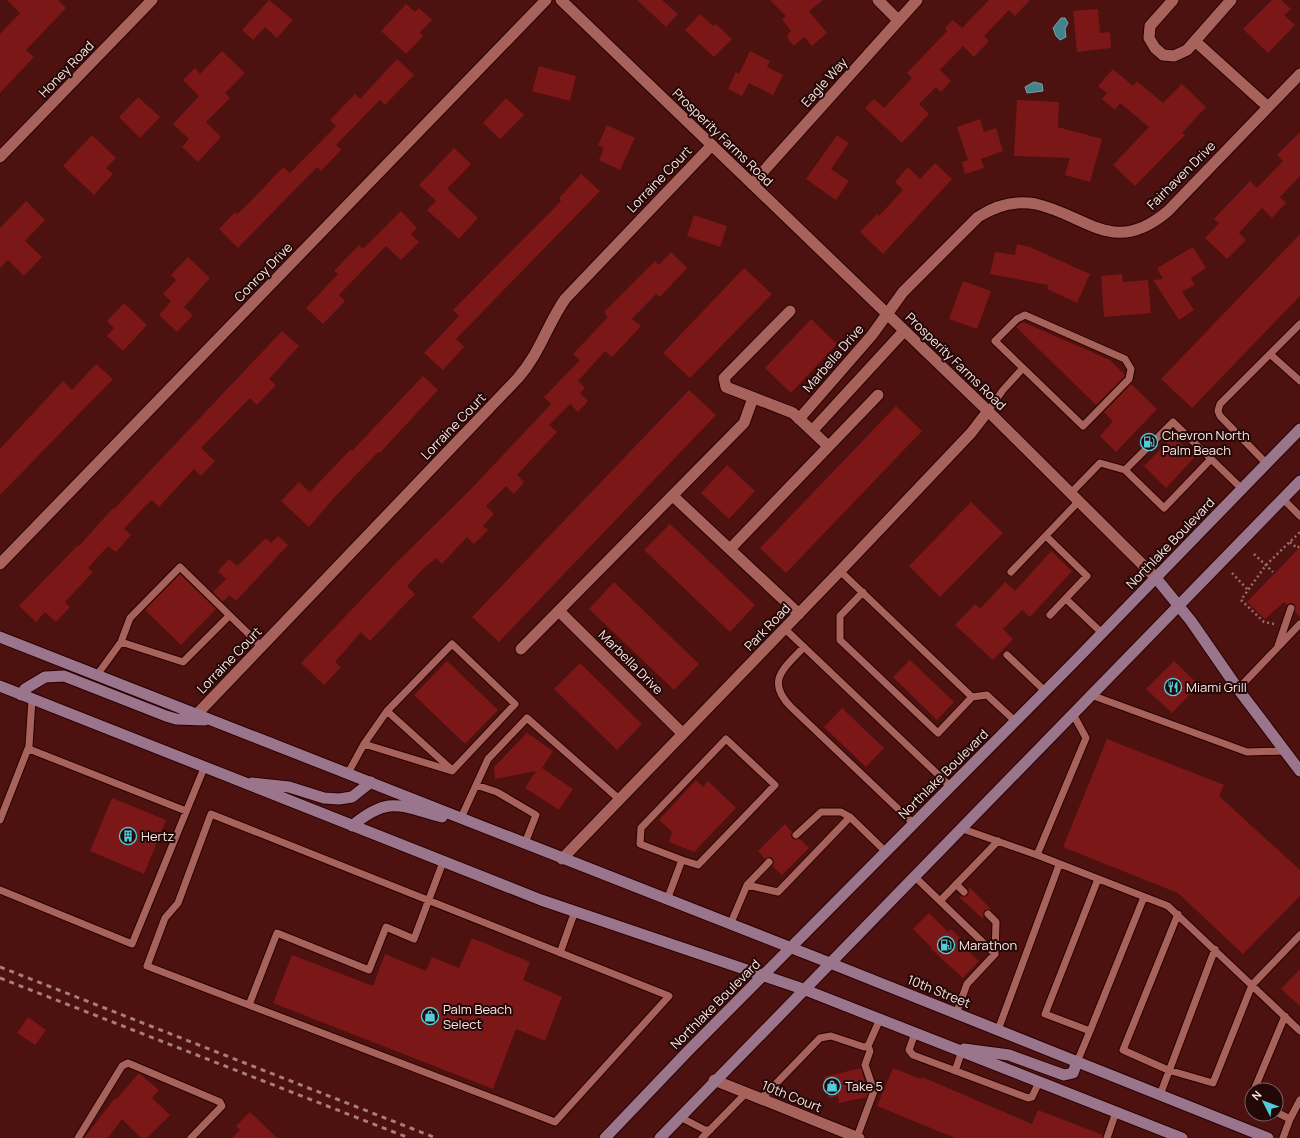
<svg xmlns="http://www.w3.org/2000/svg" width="1300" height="1138" font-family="Manrope,sans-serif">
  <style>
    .water { fill: #42838c; stroke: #7aa1a6 }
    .building { fill: #7b1717 }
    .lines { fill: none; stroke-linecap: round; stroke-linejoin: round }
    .service-casing { stroke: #2a0102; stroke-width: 9 }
    .minor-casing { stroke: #2a0102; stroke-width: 13 }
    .tertiary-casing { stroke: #2a0102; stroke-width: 13 }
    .secondary-casing { stroke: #2a0102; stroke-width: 13 }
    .path { stroke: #9a6e6c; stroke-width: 2.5; stroke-dasharray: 2 3; stroke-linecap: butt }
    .service { stroke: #a7625b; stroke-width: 7 }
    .minor { stroke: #a7625b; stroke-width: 11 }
    .tertiary { stroke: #a7625b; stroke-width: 11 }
    .secondary { stroke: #9a758c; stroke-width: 11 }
    .rail { stroke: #a77e7b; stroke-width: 3; stroke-dasharray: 5 5; stroke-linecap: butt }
    .labels { text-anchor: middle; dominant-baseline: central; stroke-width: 4; stroke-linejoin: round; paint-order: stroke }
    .street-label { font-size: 13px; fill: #fee6e3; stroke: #220907 }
    .poi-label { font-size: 13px; fill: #fee6e3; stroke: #220907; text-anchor: start }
  </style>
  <rect width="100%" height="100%" fill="#4d110f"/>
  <!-- water -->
  <path class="water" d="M1061,18H1065L1068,23L1065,29L1066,37L1060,40L1056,36L1053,28Z
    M1034,82L1042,84L1043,91L1027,93L1025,87Z"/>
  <!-- building -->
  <path class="building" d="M7,0H58L66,8L26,50L34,57L0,93V34L20,13Z
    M269,0L293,20L277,38L265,27L253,40L242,30Z
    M637,0H662L678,14L666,27Z
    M770,0H823L809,11L827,33L812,46L804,37L794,46L788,39V34L791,31L782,19L786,16Z
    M989,0H1030L1015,16L1009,10L984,36L989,41L974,57L963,46L940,70L951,81L941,92L936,87L919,104L929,114L902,143L865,108L874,99L884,108L912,78L907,73L947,31L945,28L953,20L962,28Z
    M1272,0H1281L1291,9L1284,15L1295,25L1268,53L1243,29Z
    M406,4L415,12L419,8L432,20L420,32L423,36L406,54L381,31Z
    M1098,9L1100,33L1110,32L1111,48L1077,52L1073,11Z
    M700,14L713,26L716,24L732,39L714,57L685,30Z
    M222,51L245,73L225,93L230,98L206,122L221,137L198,162L182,147L189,139L173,124L199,96L183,80L195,68L200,74Z
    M750,51L770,61L767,67L783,75L773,95L749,83L742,96L728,89L736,72L739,74Z
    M397,59L414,75L385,105L380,100L336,145L341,150L321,171L317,167L238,248L219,229L235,212L237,214L248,204L283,167L290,173L336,126L330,120L355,94L360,99Z
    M539,66L576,76L570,101L532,91Z
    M1113,69L1133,86L1137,81L1163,103L1182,84L1206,107L1182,133L1185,135L1135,186L1113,165L1149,127L1120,103L1115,110L1102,99L1107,93L1098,86Z
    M138,97L160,117L140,138L119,117Z
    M506,98L524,115L500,139L483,123Z
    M1017,100L1059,102L1058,127L1102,139L1090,182L1065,175L1070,158L1014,156Z
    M980,119L984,132L996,128L1003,151L981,159L984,168L965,174L962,162L968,160L957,127Z
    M607,125L635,138L620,170L599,160L604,148L598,145Z
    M1300,132V176L1280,197L1286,203L1272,218L1262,208L1239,233L1246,240L1227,259L1205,238L1219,223L1214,219L1250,181L1257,188L1283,161L1277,155Z
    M92,135L116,158L106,168L113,174L94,195L63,166Z
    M837,135L849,143L831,169L849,181L836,200L806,179Z
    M454,148L471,164L447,189L478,218L459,239L427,210L436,201L419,185Z
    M935,163L952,179L883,254L860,232L877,214L879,216L903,190L895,182L908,167L920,179Z
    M581,174L600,191L456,339L464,347L443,370L424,353L459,316L453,310L561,201L559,198Z
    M26,201L45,220L25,241L42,257L24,276L8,260L0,268V228Z
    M401,211L417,228L411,234L419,242L401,260L386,246L339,295L345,301L323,324L306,308L338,274L334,271L359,245L363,249Z
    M694,215L727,226L720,247L687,236Z
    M1300,234V296L1192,408L1161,379Z
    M1017,244L1030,247L1090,274L1077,303L1047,289L1048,285L990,274L995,252L1015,255Z
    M1193,247L1206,268L1191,278L1195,285L1182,292L1194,310L1179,320L1153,280L1163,279L1157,268Z
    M671,252L687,268L660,297L656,294L632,319L641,326L612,357L605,351L578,381L585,388L580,393L588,401L578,412L570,404L549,425L557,432L517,475L524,482L514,494L506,486L486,506L494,514L483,526L488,530L474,544L467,537L442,564L436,558L424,568L407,586L415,594L370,641L361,632L335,662L341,667L324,685L301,663L395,564L470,490L551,404L544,397L580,360L573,354L608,317L604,312L655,261L659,265Z
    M188,257L210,278L184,307L193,315L177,332L159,315L171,301L163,294L176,280L171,275Z
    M744,268L772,294L690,378L663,353Z
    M1122,274L1123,282L1148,280L1151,313L1104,317L1101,276Z
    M963,281L991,291L977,329L949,319Z
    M124,303L147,325L123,351L107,336L114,328L107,321Z
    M811,319L837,344L791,393L765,368Z
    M1023,322L1110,360L1125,375L1124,377L1096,405L1016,327Z
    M282,331L299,346L269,379L276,385L257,405L250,398L201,448L215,461L201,476L194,469L159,507L152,500L145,506L124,529L131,535L116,552L108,546L88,568L93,572L65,602L70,607L56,622L45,612L36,622L19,606L78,545L79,546L113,508L114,509Z
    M96,364L113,379L0,495V449L63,381L72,390Z
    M423,376L438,390L380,453L378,452L331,501L309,527L281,501L299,482L310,492L351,449L352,451Z
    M1131,384L1157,409L1116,452L1100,436L1113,421L1104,412Z
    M689,390L716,415L499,642L472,617Z
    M896,406L922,431L786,573L760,548Z
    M1173,436L1195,457L1166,488L1144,466Z
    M727,465L755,491L729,519L701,493Z
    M971,502L1003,533L940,597L909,566Z
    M670,524L755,605L730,632L644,550Z
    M278,536L288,545L236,601L229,595L223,602L213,592L226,579L218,571L229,559L237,566L266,538L271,543Z
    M1300,547V617L1295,612L1294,604L1290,603L1287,605L1284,602L1265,619L1247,602Z
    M1051,551L1072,571L1030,617L1022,610L1003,629L1013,639L993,660L955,625L975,604L980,609L1005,582L1015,591Z
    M180,574L216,609L181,645L145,610Z
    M614,582L699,664L674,690L589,609Z
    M910,660L954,702L937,720L893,677Z
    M447,661L498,710L465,744L414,695Z
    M1174,661L1199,685L1172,713L1146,689Z
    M580,663L642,724L617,750L554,689Z
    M842,708L884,748L866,767L824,727Z
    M527,733L553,751L542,768L573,789L559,810L525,788L536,771L495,779L494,767Z
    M1107,739L1224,785L1219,796L1300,870V896L1243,954L1178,893L1063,847Z
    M696,780L703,787L708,781L736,808L694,852L669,842L672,832L659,820Z
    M112,798L166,820L144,874L90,851Z
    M785,824L792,832L791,836L793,839H800L809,848L782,875L772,866L774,863L773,859L770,857L765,859L758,851Z
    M969,887L992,910L984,911L983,919L959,897L968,895Z
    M929,913L948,932L951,929L960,938L958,941L979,961L963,978L931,949L932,948L913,929Z
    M472,938L530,962L523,980L562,997L545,1041L516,1029L493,1089L273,1003L292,955L373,986L385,954L426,971L432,957L459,968Z
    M1300,969V1006L1281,989Z
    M28,1017L46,1030L35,1045L17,1033Z
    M861,1068L868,1093L867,1097L839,1103L838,1096L829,1098L824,1077Z
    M893,1068L921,1079L922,1077L1032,1124L1038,1110L1103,1135L1102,1138H955L877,1106Z
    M139,1073L159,1090L152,1098L170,1115L147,1138H141L122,1119L108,1138H84L115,1098L116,1100Z
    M250,1112L277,1138H232L240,1130L236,1126Z"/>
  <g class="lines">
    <!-- service casing -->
    <g class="service-casing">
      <path id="service" d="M1270,354L1300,381
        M988,411L1003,390L1023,368L995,341L1017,319L1025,315L1125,359L1131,369L1129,379L1083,426L1023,368
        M1267,464L1220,416L1218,411L1220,404L1300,324
        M1125,470L1164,508L1211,459
        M1070,494L1100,463L1125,470L1173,422L1242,489
        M1283,499L1300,516
        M1046,536L1087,576L1050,615
        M840,571L972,697L987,695L1015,721
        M1011,572L1078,502
        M863,592L840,616V640L938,733L972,697
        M1066,599L1102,633
        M785,629L950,786
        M121,642L183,662L229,616
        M1278,646L1291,608
        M804,647C784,668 765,681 791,707L913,823
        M1007,655L1045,691
        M97,675L121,642L130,618L180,567L262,647
        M1238,689L1300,624
        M1091,695L1247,752L1284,751
        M387,711L451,769
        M29,749L186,811
        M348,773L364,744L387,711L452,644L515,704L452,771L364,744
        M476,785L497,792L536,815L525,843
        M211,814L669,996L555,1122L147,966L165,918L178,903Z
        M461,818L488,759L527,718L619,799
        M0,820L29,746L32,699
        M960,828L1037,855L1168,906L1300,1031
        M796,835L821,812H841L850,817
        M1037,855L1086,738L1073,714
        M914,876L995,954L967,984L956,1014
        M1098,879L1045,1014L1090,1031L1144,897
        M956,884L964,892
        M747,885L769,862
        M0,890L132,944L204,768
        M667,900L682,860L698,865L775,785L726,739L641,828L640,844L682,860
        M940,901L998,841
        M988,914L996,922L995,954
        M1178,914L1123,1050L1168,1070L1213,1083L1252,985L1300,935
        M730,925L747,885L778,892L850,817L885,851
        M560,953L575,911
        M249,1005L277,933L369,970L386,927L414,939L443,862
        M998,1030L1059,865
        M915,1033L909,1050L913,1055L1028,1098L1032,1097L1039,1082
        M1077,1062L1090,1031
        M955,1071L962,1051
        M1254,1090L1285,1016
        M1252,1094L1250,1099L1252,1100
        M1160,1095L1215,949
        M761,1099L820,1038L831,1036L864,1047L868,1046L880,1019
        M1276,1112L1290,1119L1300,1100
        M680,1117L705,1130H710
        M857,1137L874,1091L865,1065L870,1051L868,1046
        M78,1138L122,1066L128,1063L220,1102L222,1106L191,1138
        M702,1138L746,1093
        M1107,1138L1116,1112
        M1283,1138L1290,1119"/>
    </g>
    <!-- minor casing -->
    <g class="minor-casing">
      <path id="minor" d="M878,0L898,20
        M1173,0L1150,26L1149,38L1155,48L1163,55L1174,56L1187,50L1231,0
        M1195,41L1268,107
        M0,157L152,0
        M752,184L917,0
        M790,311L724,378L726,387L793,413L828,446
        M799,419L872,335L903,292L978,217C995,206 1015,200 1036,204C1088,216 1114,257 1168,211L1300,74
        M812,431L904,331
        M673,496L799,614
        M730,549L878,395
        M0,564L546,0
        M559,611L683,734
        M521,649L744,423L753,398
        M197,714L518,378C540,353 547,325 565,299L712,145
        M562,859L840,571L971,433L988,411
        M714,1080L859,1138"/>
    </g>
    <!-- tertiary casing -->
    <g class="tertiary-casing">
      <path id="tertiary" d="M561,0L988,411L1156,578"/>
    </g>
    <!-- secondary casing -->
    <g class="secondary-casing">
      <path id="secondary" d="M1156,578L1191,621L1238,689L1300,771
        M0,637L830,963L1268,1138
        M0,686L541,900L803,989L1182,1138
        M21,695L25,689L45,677L64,676L166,716L176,719L205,720
        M252,783L289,787L324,798L339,799L352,797L371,782
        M352,826C389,795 400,806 442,817
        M964,1049L1009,1055L1064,1075L1073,1073L1077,1062
        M605,1138L689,1050L1075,661L1300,429
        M660,1138L1300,481"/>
    </g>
    <!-- path -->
    <path class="path" d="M1290,542L1297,548L1300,546
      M1254,554L1273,572
      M1232,573L1248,590
      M1274,624L1264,622L1241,600L1266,565L1300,532"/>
    <!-- service -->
    <use href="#service" class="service"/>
    <!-- minor -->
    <use href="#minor" class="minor"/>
    <!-- tertiary -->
    <use href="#tertiary" class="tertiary"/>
    <!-- secondary -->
    <use href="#secondary" class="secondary"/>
    <!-- rail -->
    <path class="rail" d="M0,967L436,1138
      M0,978L409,1138"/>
  </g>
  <!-- icons -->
  <defs>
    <g id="fuel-ring" transform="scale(0.9)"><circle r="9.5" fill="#220907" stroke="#52cbda" stroke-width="1.5"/><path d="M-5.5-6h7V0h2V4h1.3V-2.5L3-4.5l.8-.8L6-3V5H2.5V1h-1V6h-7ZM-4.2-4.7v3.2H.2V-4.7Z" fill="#52cbda"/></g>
    <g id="restaurant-ring" transform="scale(0.9)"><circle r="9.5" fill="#220907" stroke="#52cbda" stroke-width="1.5"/><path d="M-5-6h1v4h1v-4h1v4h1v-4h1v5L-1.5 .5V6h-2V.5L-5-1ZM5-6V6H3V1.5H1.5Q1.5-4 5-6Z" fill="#52cbda"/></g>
    <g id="building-ring" transform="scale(0.9)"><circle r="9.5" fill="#220907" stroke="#52cbda" stroke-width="1.5"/><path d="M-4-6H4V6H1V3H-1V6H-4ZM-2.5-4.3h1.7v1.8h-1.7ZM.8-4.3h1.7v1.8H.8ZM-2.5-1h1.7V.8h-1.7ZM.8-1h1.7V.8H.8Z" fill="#52cbda"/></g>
    <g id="shop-ring" transform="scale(0.9)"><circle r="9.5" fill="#220907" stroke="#52cbda" stroke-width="1.5"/><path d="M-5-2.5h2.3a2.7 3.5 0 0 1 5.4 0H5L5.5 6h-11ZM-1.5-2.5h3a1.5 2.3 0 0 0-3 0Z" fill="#52cbda"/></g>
  </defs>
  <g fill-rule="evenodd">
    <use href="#fuel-ring" x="1149" y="442"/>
    <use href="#restaurant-ring" x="1173" y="687"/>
    <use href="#building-ring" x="128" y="836"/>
    <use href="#fuel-ring" x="946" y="945"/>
    <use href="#shop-ring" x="430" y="1016"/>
    <use href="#shop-ring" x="832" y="1086"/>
  </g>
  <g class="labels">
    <!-- street labels -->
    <g class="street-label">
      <text transform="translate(66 69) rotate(-46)">Honey Road</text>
      <text transform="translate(824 82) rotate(-48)">Eagle Way</text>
      <text transform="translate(723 137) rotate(44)">Prosperity Farms Road</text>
      <text transform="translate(1181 175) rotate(-45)">Fairhaven Drive</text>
      <text transform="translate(659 179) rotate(-46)">Lorraine Court</text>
      <text transform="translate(263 272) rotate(-46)">Conroy Drive</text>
      <text transform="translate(833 358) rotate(-49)">Marbella Drive</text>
      <text transform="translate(956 361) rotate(44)">Prosperity Farms Road</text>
      <text transform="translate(453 426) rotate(-46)">Lorraine Court</text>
      <text transform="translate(1170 543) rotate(-46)">Northlake Boulevard</text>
      <text transform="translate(767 627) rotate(-46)">Park Road</text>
      <text transform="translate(229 660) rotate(-46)">Lorraine Court</text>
      <text transform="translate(631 662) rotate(45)">Marbella Drive</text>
      <text transform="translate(943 774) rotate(-45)">Northlake Boulevard</text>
      <text transform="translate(939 991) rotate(22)">10th Street</text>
      <text transform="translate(715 1004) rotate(-45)">Northlake Boulevard</text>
      <text transform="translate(792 1096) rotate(22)">10th Court</text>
    </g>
    <!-- poi labels -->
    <g class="poi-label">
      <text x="1162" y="435">Chevron North<tspan x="1162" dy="15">Palm Beach</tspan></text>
      <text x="1186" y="687">Miami Grill</text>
      <text x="141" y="836">Hertz</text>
      <text x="959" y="945">Marathon</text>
      <text x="443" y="1009">Palm Beach<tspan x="443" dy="15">Select</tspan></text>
      <text x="845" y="1086">Take 5</text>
    </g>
  </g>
  <!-- north arrow -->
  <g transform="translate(1264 1102) rotate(312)"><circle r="19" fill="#220907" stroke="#7a615f"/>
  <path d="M0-3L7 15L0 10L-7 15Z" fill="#52cbda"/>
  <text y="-6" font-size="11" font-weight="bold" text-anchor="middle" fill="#fee6e3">N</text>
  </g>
</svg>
